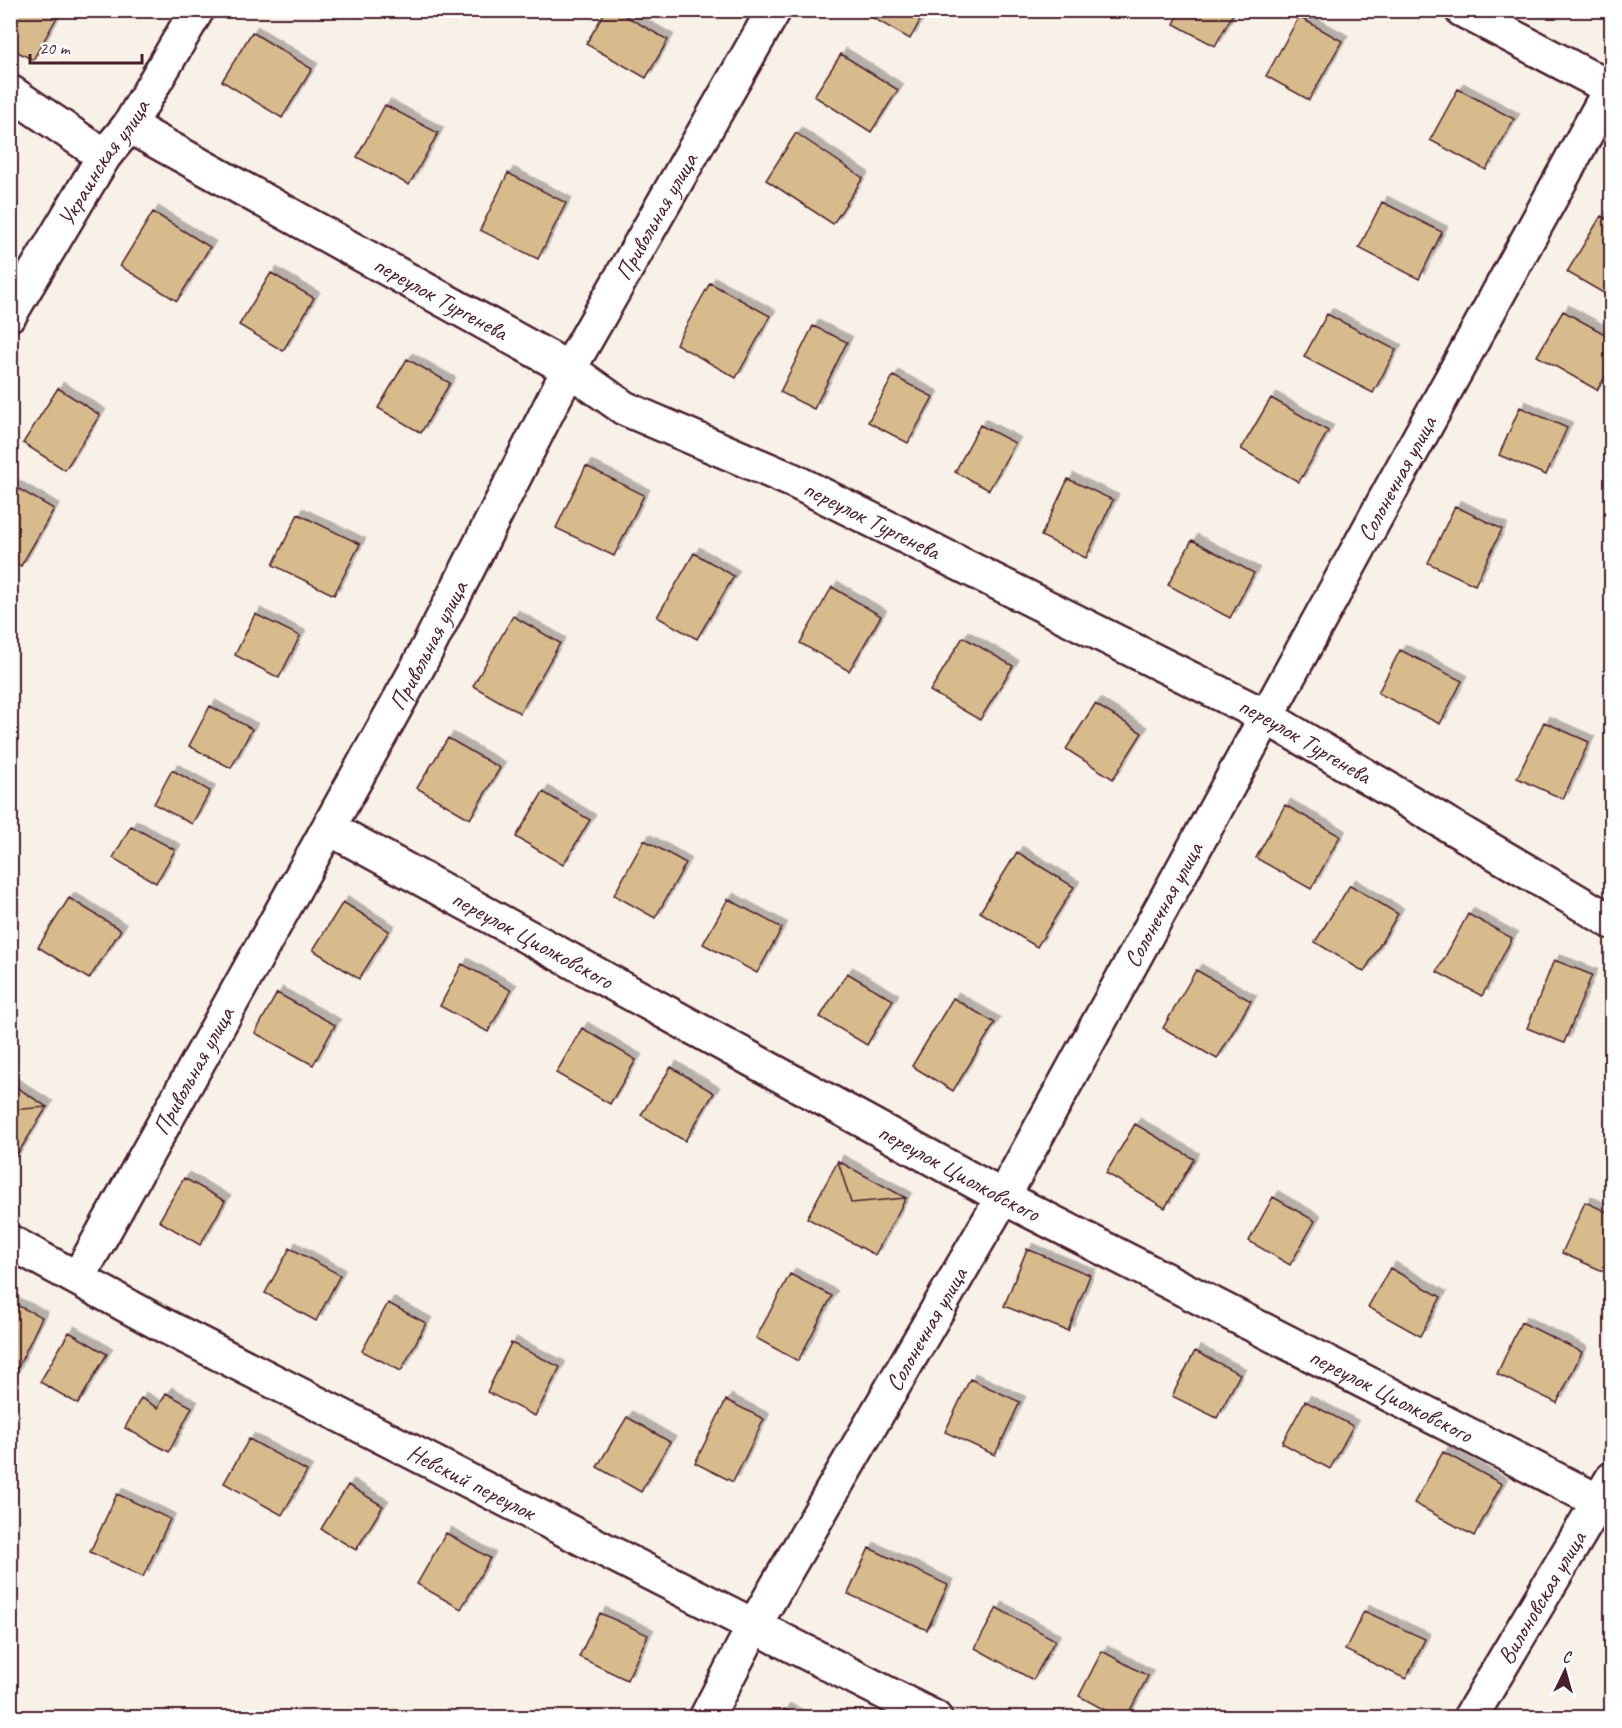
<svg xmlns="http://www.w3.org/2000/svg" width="1622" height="1728" font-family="Caveat,sans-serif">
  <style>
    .building { fill: #d8bb8c; stroke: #4a1f2b; stroke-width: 1.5; filter: url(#shadow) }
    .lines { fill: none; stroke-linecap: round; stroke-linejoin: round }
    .minor-casing { stroke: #4a1f2b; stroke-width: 38 }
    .secondary-casing { stroke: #4a1f2b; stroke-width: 38 }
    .minor { stroke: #fff; stroke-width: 33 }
    .secondary { stroke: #fff; stroke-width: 33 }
    .labels { text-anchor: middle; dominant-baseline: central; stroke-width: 4.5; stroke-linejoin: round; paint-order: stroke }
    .street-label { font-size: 24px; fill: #4a1f2b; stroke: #fff }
  </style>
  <defs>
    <filter id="shadow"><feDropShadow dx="5.5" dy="-5.5" stdDeviation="0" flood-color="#0004"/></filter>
  </defs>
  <rect width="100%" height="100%" fill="#f7f1e8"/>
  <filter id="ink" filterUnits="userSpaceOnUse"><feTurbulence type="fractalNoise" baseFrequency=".0167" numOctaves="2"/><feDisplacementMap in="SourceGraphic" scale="12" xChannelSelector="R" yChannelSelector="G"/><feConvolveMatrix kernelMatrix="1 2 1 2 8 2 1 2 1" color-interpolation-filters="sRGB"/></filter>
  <g filter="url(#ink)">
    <!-- building -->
    <path class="building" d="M10,10H61L33,60L10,48Z
      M606,10H615L668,40L646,78L586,44Z
      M867,10H926L910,39L866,14Z
      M1181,10H1235L1215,46L1174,24Z
      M1299,17L1342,41L1309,100L1266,76Z
      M252,32L312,69L282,118L222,81Z
      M841,54L898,90L871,132L814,96Z
      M1458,89L1514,119L1486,170L1430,140Z
      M385,105L438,133L409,185L357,157Z
      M796,133L863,178L833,224L766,180Z
      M508,173L566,203L538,259L480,230Z
      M1382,202L1442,232L1419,279L1359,248Z
      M153,212L210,247L177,301L120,266Z
      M1601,216L1612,222V298L1567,272Z
      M271,273L314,298L283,351L239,325Z
      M710,283L770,316L736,378L676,344Z
      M1563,311L1612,338V366L1597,390L1537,356Z
      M1327,314L1396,350L1373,393L1304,357Z
      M813,326L847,342L814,409L780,392Z
      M407,359L450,383L421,433L378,408Z
      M893,376L933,397L908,443L868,422Z
      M58,388L100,415L65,470L23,443Z
      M1271,398L1328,431L1299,482L1241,449Z
      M1520,407L1567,428L1546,475L1499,455Z
      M980,425L1015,443L989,490L955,472Z
      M586,466L644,495L614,556L556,528Z
      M1068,479L1113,500L1086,558L1041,536Z
      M10,484L54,509L21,566L10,561Z
      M1455,506L1502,529L1475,585L1428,563Z
      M298,514L360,544L334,595L273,565Z
      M1192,540L1254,573L1230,618L1168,585Z
      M694,553L734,576L697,639L657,617Z
      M832,587L881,616L849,671L800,643Z
      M255,614L300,636L279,678L235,655Z
      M513,616L560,643L520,713L473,686Z
      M963,637L1013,666L980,720L930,691Z
      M1400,650L1462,681L1440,724L1378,693Z
      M1095,704L1142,733L1113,779L1066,749Z
      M210,706L252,729L231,768L189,746Z
      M1544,722L1589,742L1563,799L1517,778Z
      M448,738L500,768L470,819L417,788Z
      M172,770L210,791L192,824L154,804Z
      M543,792L590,820L563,865L516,837Z
      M1285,805L1340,836L1311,889L1256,858Z
      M131,826L175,850L156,883L113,858Z
      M644,840L686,863L655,918L614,895Z
      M1017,852L1074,887L1037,947L980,912Z
      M1350,885L1398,914L1364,972L1315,942Z
      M69,898L121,930L89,979L38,947Z
      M728,899L782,928L757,973L703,944Z
      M343,902L389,931L359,979L313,950Z
      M1468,914L1512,938L1482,996L1437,972Z
      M1554,960L1592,975L1564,1043L1527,1028Z
      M462,964L511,990L488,1032L440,1006Z
      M1196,970L1251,1001L1217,1059L1163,1028Z
      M847,973L893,1000L867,1045L820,1017Z
      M277,993L335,1025L313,1065L255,1033Z
      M953,998L995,1023L953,1091L912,1066Z
      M582,1028L636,1060L610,1104L556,1073Z
      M671,1067L714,1093L685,1141L641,1115Z
      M10,1083L47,1107L15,1158L10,1155Z
      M47,1107L15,1158L10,1139V1110Z
      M1135,1124L1194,1159L1165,1208L1106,1173Z
      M838,1161L906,1198L875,1255L807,1218Z
      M838,1161L906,1198L851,1203Z
      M184,1178L225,1201L200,1245L159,1221Z
      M1273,1197L1315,1221L1290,1265L1249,1241Z
      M1585,1202L1612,1214V1275L1562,1253Z
      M290,1248L340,1275L316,1321L265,1293Z
      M1027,1249L1090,1275L1068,1331L1004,1306Z
      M1390,1268L1441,1297L1420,1336L1368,1307Z
      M790,1274L832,1296L798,1361L756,1338Z
      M10,1302L42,1317L10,1384Z
      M388,1303L426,1323L401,1371L362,1351Z
      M1521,1322L1582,1352L1557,1403L1497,1374Z
      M69,1332L107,1354L78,1404L40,1382Z
      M511,1343L560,1367L535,1416L487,1392Z
      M1195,1351L1240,1374L1217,1418L1172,1396Z
      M970,1379L1020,1402L995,1455L945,1432Z
      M166,1393L192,1407L169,1452L125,1428L141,1398L158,1408Z
      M726,1400L764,1419L733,1482L695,1463Z
      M1305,1401L1353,1426L1330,1469L1282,1443Z
      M627,1417L670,1442L641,1492L597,1467Z
      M249,1439L307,1471L282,1515L224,1483Z
      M1443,1452L1502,1484L1474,1536L1414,1503Z
      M348,1485L383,1506L356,1550L321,1529Z
      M117,1494L170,1519L143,1577L90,1552Z
      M446,1533L490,1558L461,1609L417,1584Z
      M869,1548L948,1585L927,1630L848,1594Z
      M997,1608L1055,1640L1033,1680L975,1648Z
      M1364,1611L1425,1639L1406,1679L1345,1650Z
      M600,1613L648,1635L627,1680L579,1657Z
      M1102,1651L1148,1676L1126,1718H1119L1079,1696Z
      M784,1709L803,1718H781Z"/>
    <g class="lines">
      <!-- minor casing -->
      <g class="minor-casing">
        <g id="minor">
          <path d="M1462,10L1612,89"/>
          <path d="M10,92L104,156"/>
          <path id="s1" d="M129,126L569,369L624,408L794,481L1265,716L1612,922"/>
          <path id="s2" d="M329,828L1003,1197L1600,1502"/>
          <path id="s3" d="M10,1242L159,1323L935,1718"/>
          <path id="s4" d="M78,1278L419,665L569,369L774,10"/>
          <path id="s5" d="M706,1718L755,1624L1003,1197L1612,86"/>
          <path id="s6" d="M1470,1718L1612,1479"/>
        </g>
      </g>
      <!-- secondary casing -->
      <g class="secondary-casing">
        <g id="secondary">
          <path id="s7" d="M10,314L104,156L129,126L197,10"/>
        </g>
      </g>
      <!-- minor -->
      <use href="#minor" class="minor"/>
      <!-- secondary -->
      <use href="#secondary" class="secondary"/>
    </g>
  </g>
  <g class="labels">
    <!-- street labels -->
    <g class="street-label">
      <text stroke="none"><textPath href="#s7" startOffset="178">Украинская улица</textPath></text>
      <text stroke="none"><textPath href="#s4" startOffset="1209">Привольная улица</textPath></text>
      <text stroke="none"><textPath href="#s1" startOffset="356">переулок Тургенева</textPath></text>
      <text stroke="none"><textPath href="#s5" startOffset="1419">Солонечная улица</textPath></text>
      <text stroke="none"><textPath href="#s1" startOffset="842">переулок Тургенева</textPath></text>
      <text stroke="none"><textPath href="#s4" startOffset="723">Привольная улица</textPath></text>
      <text stroke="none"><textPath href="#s1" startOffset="1328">переулок Тургенева</textPath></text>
      <text stroke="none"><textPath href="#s5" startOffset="933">Солонечная улица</textPath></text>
      <text stroke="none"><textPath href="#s2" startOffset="232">переулок Циолковского</textPath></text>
      <text stroke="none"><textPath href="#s4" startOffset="237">Привольная улица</textPath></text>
      <text stroke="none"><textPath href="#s2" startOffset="718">переулок Циолковского</textPath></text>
      <text stroke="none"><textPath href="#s5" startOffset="447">Солонечная улица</textPath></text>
      <text stroke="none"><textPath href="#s2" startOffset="1204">переулок Циолковского</textPath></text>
      <text stroke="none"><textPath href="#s3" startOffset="520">Невский переулок</textPath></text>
      <text stroke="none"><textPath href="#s6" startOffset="140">Вилоновская улица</textPath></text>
    </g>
  </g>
  <!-- margin -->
  <rect width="1622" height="1728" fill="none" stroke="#fff" stroke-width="36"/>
  <rect x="18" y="18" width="1586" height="1692" fill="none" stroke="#4a1f2b" stroke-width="2" filter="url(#ink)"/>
  <!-- north arrow -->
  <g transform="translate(1565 1671) rotate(5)" stroke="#ffffff" stroke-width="4.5" paint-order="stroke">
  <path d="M0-4.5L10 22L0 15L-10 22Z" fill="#4a1f2b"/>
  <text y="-9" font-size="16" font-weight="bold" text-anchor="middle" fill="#4a1f2b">С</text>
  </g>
  <!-- scale -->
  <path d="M30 54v9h112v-9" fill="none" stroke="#4a1f2b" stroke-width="3"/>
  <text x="39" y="54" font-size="18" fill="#4a1f2b" stroke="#ffffff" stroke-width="4.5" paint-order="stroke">20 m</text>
</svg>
